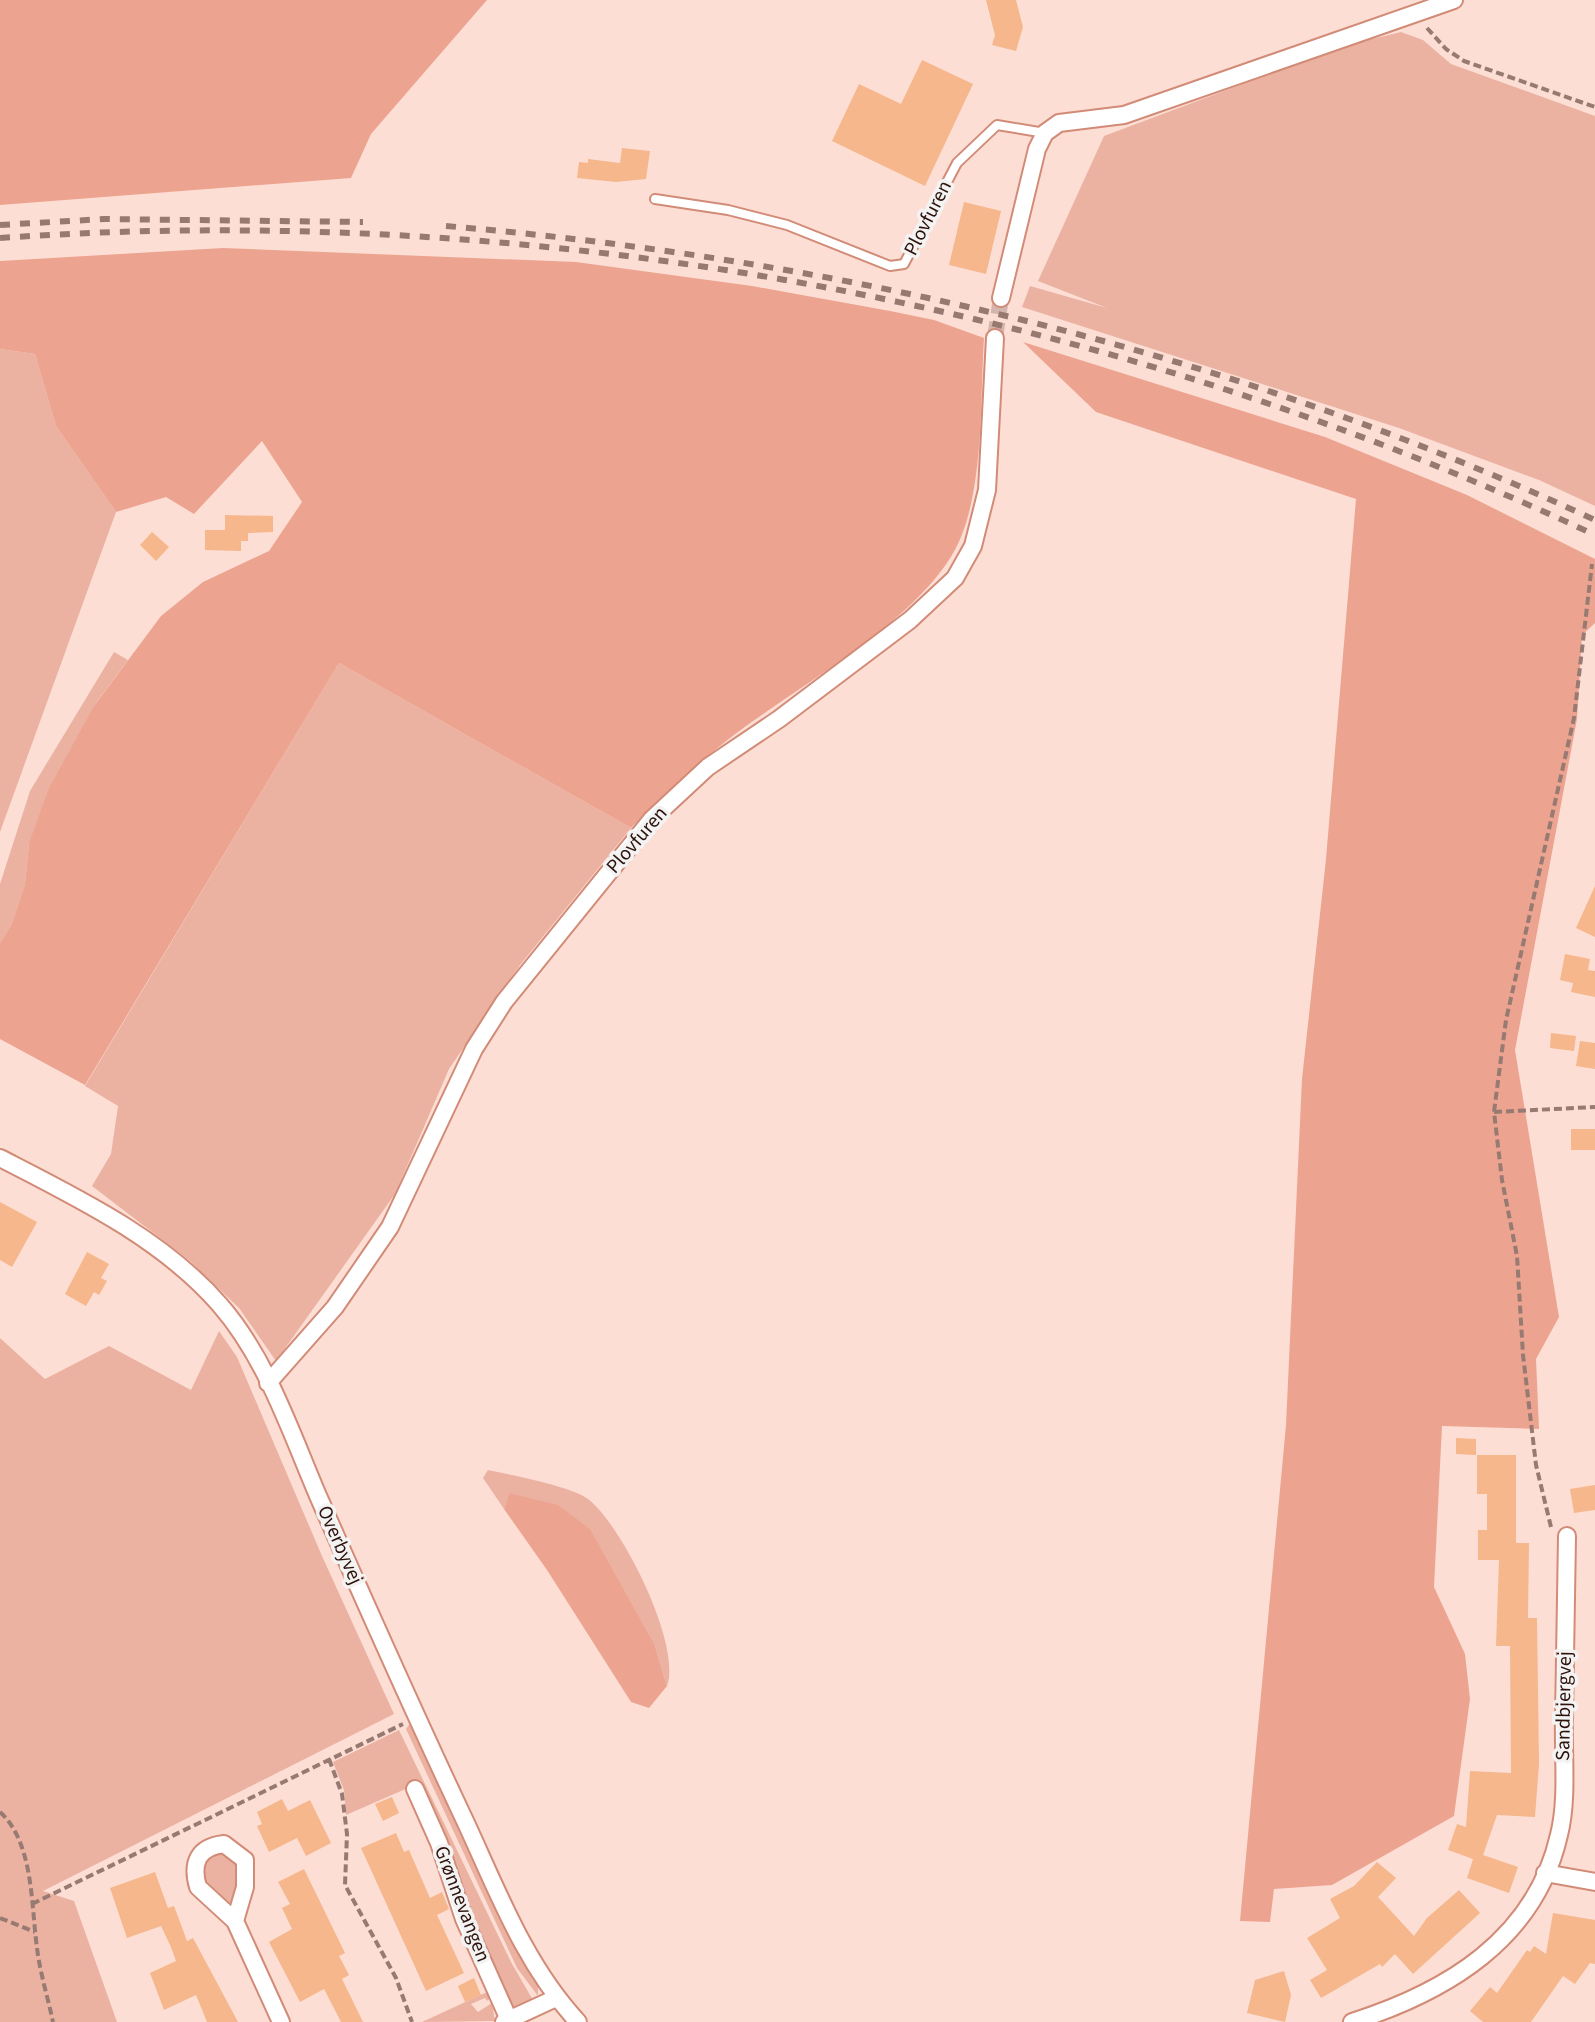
<svg xmlns="http://www.w3.org/2000/svg" width="1595" height="2022" font-family="'Source Sans 3',sans-serif">
  <style>
    .green { fill: #ebb2a2 }
    .forest { fill: #eca490 }
    .building { fill: #f5b78b }
    .lines { fill: none; stroke-linecap: round; stroke-linejoin: round }
    .minor-tunnel { stroke: #d3b5ad; stroke-width: 16; stroke-dasharray: 16 8; stroke-linecap: butt }
    .service-casing { stroke: #d28b77; stroke-width: 12 }
    .minor-casing { stroke: #d28b77; stroke-width: 20 }
    .path { stroke: #977a72; stroke-width: 4; stroke-dasharray: 8 4; stroke-linecap: butt }
    .service { stroke: #fff; stroke-width: 8 }
    .minor { stroke: #fff; stroke-width: 16 }
    .rail { stroke: #967a71; stroke-width: 6; stroke-dasharray: 10 10; stroke-linecap: butt }
    .labels { text-anchor: middle; dominant-baseline: central; stroke-width: 7; stroke-linejoin: round; paint-order: stroke }
    .street-label { font-size: 20px; fill: #2d130b; stroke: #f3f3f3 }
  </style>
  <rect width="100%" height="100%" fill="#fdded5"/>
  <!-- green -->
  <path class="green" d="M1401,32L1423,40L1451,64L1595,116V506L1539,480L1399,428L1022,307L1030,286L1107,308L1038,281L1104,136L1347,45Z
    M0,349L35,354L56,426L116,512L0,832Z
    M114,652L128,660L96,703L29,843L25,884L12,923L0,943V884L30,791Z
    M339,663L631,828L520,965L449,1069L395,1194L276,1361L239,1308L190,1261L92,1186L111,1154L118,1106L85,1086Z
    M219,1331L237,1357L322,1556L394,1714L43,1891L74,1901L117,2022H0V1338L45,1379L109,1346L191,1390Z
    M488,1470C511,1475 571,1486 588,1499C622,1525 682,1645 667,1686L655,1646L509,1493L504,1509L483,1478Z
    M411,1722L496,1906L538,1986V1996L517,1968L406,1729Z
    M399,1730L511,1962L534,2002L515,2011L474,1923L417,1784L346,1815L344,1790L333,1762Z
    M217,1852L234,1858L241,1870L232,1906L226,1907L203,1886L201,1863Z
    M487,1992L490,1998L487,2001L485,1998L471,2004L478,2012L492,2003L495,2021L422,2022Z"/>
  <!-- forest -->
  <path class="forest" d="M0,0H487L371,134L351,178L0,205Z
    M223,248L576,262L752,286L890,311L934,320L984,338C980,399 984,480 961,537C929,617 793,688 725,742C692,768 660,798 631,828L339,663L85,1085L0,1039V943L12,923L25,884L29,843L49,788L94,706L161,616L203,582L269,551L302,502L262,441L194,514L166,497L116,512L56,426L35,354L0,349V261Z
    M1023,342L1325,437L1467,495L1595,559V623L1582,635L1577,719L1515,1050L1559,1317L1536,1359L1539,1429L1442,1426L1434,1587L1465,1654L1470,1699L1454,1816L1332,1885L1274,1889L1270,1922L1240,1921L1286,1425L1302,1079L1326,859L1356,499L1096,412Z
    M509,1493L558,1505L590,1529L655,1646L667,1686L649,1708L631,1702L547,1570L504,1509Z"/>
  <!-- building -->
  <path class="building" d="M986,0H1016L1023,27L1016,51L992,45L995,35Z
    M922,60L973,84L925,186L832,141L859,84L901,104Z
    M622,148L650,151L646,179L616,182L577,178L579,162L588,163V159L620,163Z
    M964,202L1001,211L986,274L949,265Z
    M225,515L273,516V532L248,533V541H241V551L205,550V530H225Z
    M152,532L169,547L156,561L140,545Z
    M1595,886V937L1576,928Z
    M1565,954L1590,959L1588,970L1595,971V997L1571,992L1573,983L1560,980Z
    M1551,1033L1576,1036L1574,1051L1550,1048Z
    M1580,1041L1595,1043V1069L1576,1066Z
    M1571,1129H1595V1150H1571Z
    M0,1202L37,1222L12,1267L0,1260Z
    M87,1252L109,1264L101,1278L107,1281L99,1295L94,1292L86,1306L65,1294Z
    M1456,1438L1476,1439V1455L1456,1454Z
    M1477,1455H1516V1543H1529L1528,1618H1537L1539,1764L1535,1817L1497,1815L1483,1855L1518,1867L1509,1893L1467,1878L1473,1859L1448,1850L1457,1824L1466,1827L1470,1771L1511,1773L1510,1646H1496L1499,1560H1478V1530H1487V1494H1477Z
    M1595,1485V1510L1574,1513L1570,1489Z
    M392,1797L399,1813L383,1821L375,1804Z
    M282,1799L288,1811L310,1800L331,1843L306,1856L297,1838L269,1852L257,1826L262,1824L257,1812Z
    M396,1833L404,1852L409,1850L430,1898L442,1892L449,1909L437,1915L464,1973L426,1991L361,1848Z
    M1377,1862L1396,1878L1378,1897L1414,1936L1427,1918L1459,1890L1480,1913L1413,1974L1395,1954L1382,1967L1380,1964L1321,1998L1310,1980L1327,1970L1307,1938L1340,1918L1330,1899L1354,1886Z
    M304,1869L345,1953L339,1956L349,1975L342,1979L363,2022H341L324,1989L300,2002L269,1942L292,1929L282,1908L290,1904L278,1882Z
    M155,1872L168,1908L174,1906L187,1941L193,1938L238,2022H207L196,1995L164,2010L150,1973L176,1961L171,1947L161,1926L127,1938L110,1888Z
    M1553,1913L1595,1920V1964L1590,1963L1575,1984L1563,1976L1531,2022H1483L1470,2011L1490,1987L1497,1993L1527,1950L1530,1952L1534,1946L1546,1954Z
    M1284,1971L1291,1995L1285,2022L1247,2013L1255,1980Z
    M474,1978L481,1995L465,2002L458,1986Z"/>
  <g class="lines">
    <!-- minor-tunnel -->
    <path class="minor-tunnel" d="M995,338L1001,298"/>
    <!-- service casing -->
    <g class="service-casing">
      <path id="service" d="M655,199L728,210L787,225L890,266L904,264L957,163L997,125L1045,133"/>
    </g>
    <!-- minor casing -->
    <g class="minor-casing">
      <path id="minor" d="M1001,298L1037,149L1045,133L1059,123L1124,115L1454,0
        M0,1158C76,1197 163,1239 220,1305C267,1359 291,1433 319,1498C367,1607 415,1715 466,1823C498,1892 525,1965 578,2022
        M268,1383L335,1307L390,1227L474,1049L504,1002L652,819L708,767L779,719L910,620L955,578L973,546L987,490L995,338
        M415,1789L439,1843L464,1919L510,2022
        M1545,1873L1595,1882
        M235,1921L245,1887V1860L224,1844C198,1847 191,1863 198,1887L235,1921L281,2022
        M504,2022L556,1998
        M1352,2022C1446,1992 1535,1940 1559,1835C1568,1799 1563,1757 1564,1720C1565,1659 1566,1598 1567,1536"/>
    </g>
    <!-- path -->
    <path class="path" d="M1427,28L1446,49L1464,61L1595,107
      M1494,1112L1595,1107
      M1551,1527L1536,1465L1523,1355L1517,1256L1502,1180L1494,1112L1506,1020L1574,718L1592,564
      M329,1759L342,1794L347,1834L345,1885L396,1978L412,2022
      M0,1812C34,1843 31,1906 37,1948C40,1973 48,1998 53,2022
      M32,1904L403,1724
      M0,1918L35,1932"/>
    <!-- service -->
    <use href="#service" class="service"/>
    <!-- minor -->
    <use href="#minor" class="minor"/>
    <!-- rail -->
    <path class="rail" d="M0,225L104,219L363,222
      M446,226C844,260 1232,352 1595,520
      M0,238C543,200 1102,304 1595,535"/>
  </g>
  <g class="labels">
    <!-- street labels -->
    <g class="street-label">
      <text transform="translate(928 218) rotate(-63)">Plovfuren</text>
      <text transform="translate(637 840) rotate(-49)">Plovfuren</text>
      <text transform="translate(340 1545) rotate(66)">Overbyvej</text>
      <text transform="translate(1564 1706) rotate(-89)">Sandbjergvej</text>
      <text transform="translate(462 1904) rotate(69)">Grønnevangen</text>
    </g>
  </g>
</svg>
